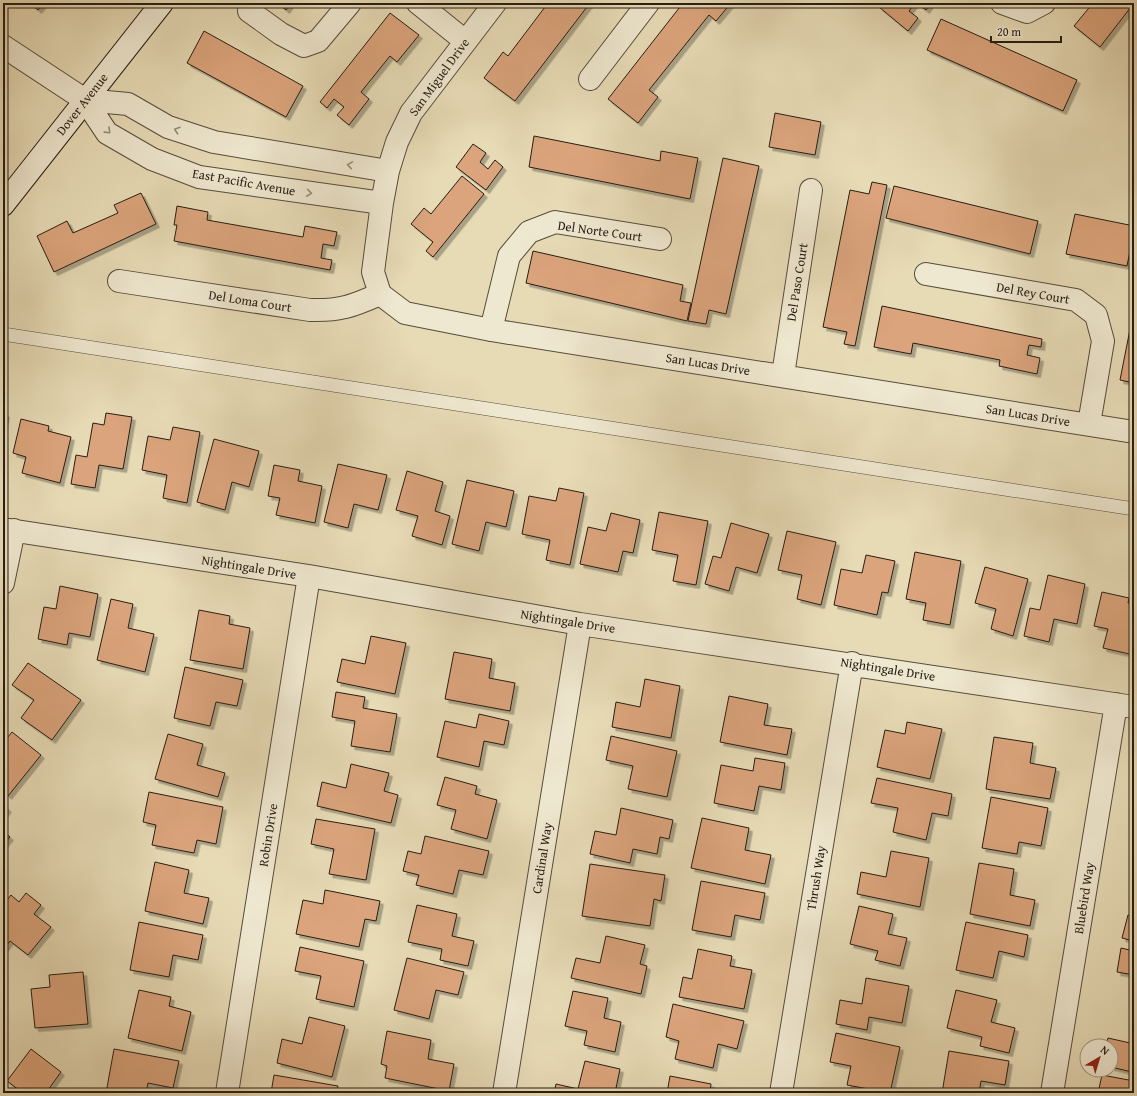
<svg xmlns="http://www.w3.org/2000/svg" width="1137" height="1096" font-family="'Gentium Book Plus',serif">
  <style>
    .building { fill: #dba47c; stroke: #271d14; filter: url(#shadow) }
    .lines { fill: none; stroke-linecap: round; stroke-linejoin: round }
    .lane-casing { stroke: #574c3c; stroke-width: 14 }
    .street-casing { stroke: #574c3c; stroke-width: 24 }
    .secondary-casing { stroke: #271d14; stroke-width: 24 }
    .lane { stroke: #efe8d0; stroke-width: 13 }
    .street { stroke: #efe8d0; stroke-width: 22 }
    .secondary { stroke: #efe8d0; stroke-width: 22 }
    .oneway { stroke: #958d7b }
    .labels { text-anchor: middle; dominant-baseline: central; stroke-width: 3.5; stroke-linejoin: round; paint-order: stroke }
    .street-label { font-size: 13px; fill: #271d14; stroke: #efe8d0 }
  </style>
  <defs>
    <filter id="shadow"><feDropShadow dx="3.5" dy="3.5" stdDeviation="0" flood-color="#0004"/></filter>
  </defs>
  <rect width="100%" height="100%" fill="#e7dbb6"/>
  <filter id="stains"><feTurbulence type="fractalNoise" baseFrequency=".005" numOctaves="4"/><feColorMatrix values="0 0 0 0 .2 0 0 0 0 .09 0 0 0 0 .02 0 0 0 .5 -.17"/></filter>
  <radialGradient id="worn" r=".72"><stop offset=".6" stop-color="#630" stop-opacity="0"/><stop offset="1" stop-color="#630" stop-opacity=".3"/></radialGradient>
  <!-- building -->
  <path class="building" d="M30,3H44L38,10Z
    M278,3H291L286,10Z
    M548,3H590L515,101L484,78L503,52L508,56Z
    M683,3H731L716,21L709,15L649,90L658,97L638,123L608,99Z
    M883,3H915L909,11L918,18L908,31L879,7Z
    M917,3H931L926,10Z
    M1093,3H1134L1100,47L1074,26Z
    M390,13L419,35L397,62L390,56L361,92L369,99L349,125L337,115L344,107L334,99L327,108L320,102Z
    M941,19L1077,80L1063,111L927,50Z
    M204,31L303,86L286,117L187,63Z
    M775,113L821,122L815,155L769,147Z
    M534,136L660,161L661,151L698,158L690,199L529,167Z
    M473,144L486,153L480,162L488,169L495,160L503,167L486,190L456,167Z
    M723,158L759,166L726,314L709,310L706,324L688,321Z
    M462,176L484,194L433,257L426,251L433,242L411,224L424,208L431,214Z
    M872,182L887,185L855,346L844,344L847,332L823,327L850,190L869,194Z
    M894,186L1038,221L1030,254L886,218Z
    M141,193L156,224L54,272L37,236L67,221L73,233L118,213L114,205Z
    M177,206L208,212L207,220L303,237L305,226L337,232L334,246L323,244L321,258L332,260L330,270L174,241L177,225H174Z
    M1075,214L1134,226V241H1132L1127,266L1066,254Z
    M533,251L683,285L680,301L691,303L687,321L526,283Z
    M882,306L1042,339L1041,347L1029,345L1027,355L1040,358L1037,374L999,366L1000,360L913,343L911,354L874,347Z
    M1134,309V383L1120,380Z
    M3,413L6,414L3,427Z
    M106,413L132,417L123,469L99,465L95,488L71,484L76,455L87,457L93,423L104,425Z
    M21,419L49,426L48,431L71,437L60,483L22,473L26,457L13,453Z
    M173,427L200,432L187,503L163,498L167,475L142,470L148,436L170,440Z
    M214,439L259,451L249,487L232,482L225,510L197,502Z
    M338,464L387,475L378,510L354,504L348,528L324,522Z
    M274,465L300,470L298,481L322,486L315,523L276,515L280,498L268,496Z
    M407,471L443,482L435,511L450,516L442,545L412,536L418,516L396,510Z
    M467,480L514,491L506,527L486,522L479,551L452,544Z
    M559,488L584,493L570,565L546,560L550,540L522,534L529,496L556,501Z
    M659,512L708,521L696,585L673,581L678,555L652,550Z
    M611,513L640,520L633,553L623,551L618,572L580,564L588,527L606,531Z
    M731,523L769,534L757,573L736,567L729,591L705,584L713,556L721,558Z
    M787,531L836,542L821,605L797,599L802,575L778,570Z
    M915,552L961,561L950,625L923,620L926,603L906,599Z
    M866,555L895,561L888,593L882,592L877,615L834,605L841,569L862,573Z
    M985,567L1028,579L1013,636L991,629L996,609L975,603Z
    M1048,575L1085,584L1077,624L1054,619L1049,642L1024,636L1030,608L1040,610Z
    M60,586L98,594L90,637L69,633L67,645L38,639L44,607L56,609Z
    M1102,592L1129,598L1128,603L1134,605V655L1103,648L1108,629L1094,626Z
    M111,599L133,604L128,628L154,634L145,672L97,660Z
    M199,610L230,616L229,624L250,628L243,669L190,660Z
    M371,636L406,643L395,694L337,682L342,659L365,664Z
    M454,652L492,659L489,678L515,683L510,711L445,699Z
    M28,663L81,700L52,740L21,718L34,700L12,685Z
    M185,667L243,680L237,706L216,702L210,726L174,718Z
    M645,679L680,686L671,738L612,727L616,702L640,707Z
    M336,692L365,697L363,708L397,714L390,752L351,746L355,721L332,717Z
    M729,696L768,704L764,725L792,729L787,755L720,742Z
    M479,714L509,721L504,745L484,741L479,767L437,757L445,721L476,728Z
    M907,722L942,729L930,779L877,767L885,730L905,734Z
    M12,732L41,755L8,796L3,791V743Z
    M168,734L203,744L197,765L225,773L218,797L155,779Z
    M611,736L677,751L667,797L628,789L633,766L606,760Z
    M994,737L1033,743L1030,763L1056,768L1050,799L986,789Z
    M755,758L785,763L781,790L759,786L754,811L714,803L721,765L753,771Z
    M351,764L389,773L384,791L398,795L391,823L317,806L322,782L346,788Z
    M445,777L477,786L475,794L497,800L487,839L451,829L456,810L437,805Z
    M877,778L952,794L948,816L932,813L926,840L893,832L898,808L871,803Z
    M149,792L223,807L216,844L197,840L194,853L152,845L156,825L143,822Z
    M991,797L1048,808L1041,846L1019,842L1017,854L982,848Z
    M3,804L8,809L3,815Z
    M621,808L673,820L669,839L660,837L657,854L633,849L630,863L590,854L595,831L616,835Z
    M702,818L749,828L745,850L771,855L765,884L691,868Z
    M316,819L375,829L366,880L329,874L334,849L311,844Z
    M3,831L10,837L3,845Z
    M425,836L489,851L483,875L459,870L453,894L416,885L419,875L403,871L408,851L421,854Z
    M891,851L929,858L920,907L857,894L861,872L886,877Z
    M155,862L189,870L184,893L209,898L203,924L145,911Z
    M979,863L1014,869L1010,895L1035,900L1030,926L970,914Z
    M590,864L665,875L661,901L654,899L650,926L582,916Z
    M701,881L765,893L760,920L735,915L731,937L692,930Z
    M325,890L380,901L376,921L365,919L359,947L296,934L303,900L323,904Z
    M26,893L41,905L34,914L51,927L28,955L10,941L3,950V905L11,895L19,902Z
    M417,905L457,914L452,936L474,941L468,966L440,960L442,949L408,942Z
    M859,906L893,914L888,934L907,938L900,966L875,960L878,951L850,944Z
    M1128,915L1134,916V941L1122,938Z
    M139,922L203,935L198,960L173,955L169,977L130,970Z
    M966,922L1028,935L1024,957L999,951L993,978L956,970Z
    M606,936L645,945L640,964L647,966L641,994L571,978L576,958L600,963Z
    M300,947L364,961L354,1007L316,999L321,976L295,971Z
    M1121,948L1134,951V975L1117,972Z
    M698,949L732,956L730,966L752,970L744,1009L679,997L683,977L692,979Z
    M407,958L464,972L458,995L436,990L429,1019L394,1010Z
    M83,972L88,1024L35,1028L31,989L50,987L49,975Z
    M866,978L909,986L902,1023L869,1017L867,1030L836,1024L840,1000L862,1004Z
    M139,990L171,997L169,1006L191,1012L182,1051L128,1038Z
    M956,990L997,1000L991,1022L1015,1028L1009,1053L980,1046L982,1037L947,1028Z
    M573,991L608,998L604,1018L621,1022L615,1052L584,1045L587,1031L565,1026Z
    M673,1004L744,1021L737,1049L718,1044L713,1068L675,1059L679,1041L666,1037Z
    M309,1017L345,1026L332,1077L277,1063L282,1039L302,1044Z
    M1134,1027V1065L1132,1072L1111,1067V1046H1106L1108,1038L1130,1043Z
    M387,1031L431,1040L428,1059L454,1064L449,1091L385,1078L387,1066L381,1064Z
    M836,1033L900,1047L890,1093L847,1085L851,1066L830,1062Z
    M31,1049L61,1072L48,1090L52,1093H23L7,1081Z
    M114,1049L179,1061L173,1088L148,1083L146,1093H106Z
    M949,1051L1009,1061L1005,1085L981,1081L979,1093H942Z
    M585,1061L620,1069L615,1093H554L556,1084L578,1089Z
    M274,1075L338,1086L337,1093H271Z
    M1102,1075L1134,1081V1093H1098Z
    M670,1076L711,1084L710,1093H667Z"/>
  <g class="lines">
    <!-- lane casing -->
    <g class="lane-casing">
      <path id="lane" d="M3,334L1134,509"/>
    </g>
    <!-- street casing -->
    <g class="street-casing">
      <path id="street" d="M418,3L465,41
        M495,3L411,113L397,142L388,171L382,203L373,272L380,294L405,313L491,330L1134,432
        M1002,3L1027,12L1044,3
        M249,11L281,34L304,46L318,41L350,3
        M3,46L85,100L107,133L152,159L199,177L382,203
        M590,79L648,3
        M85,100L128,104L168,127L214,142L388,171
        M926,274L1076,300L1096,315L1103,341L1089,424
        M119,281L310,310C340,311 353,306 380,294
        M491,330L509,256L529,232L555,222L660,239
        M783,375L811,190
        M3,529L309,576L580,624L1134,707
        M3,583L14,530
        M227,1093L309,576
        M504,1093L580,624
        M781,1093L852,663
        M1052,1093L1116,704"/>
    </g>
    <!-- secondary casing -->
    <g class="secondary-casing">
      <path id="secondary" d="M3,205L162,3"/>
    </g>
    <!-- lane -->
    <use href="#lane" class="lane"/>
    <!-- street -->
    <use href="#street" class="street"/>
    <!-- secondary -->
    <use href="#secondary" class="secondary"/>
  </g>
  <!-- one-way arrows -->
  <defs><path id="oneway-chevron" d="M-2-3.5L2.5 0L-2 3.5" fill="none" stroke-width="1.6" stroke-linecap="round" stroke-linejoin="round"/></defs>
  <g class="oneway">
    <use href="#oneway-chevron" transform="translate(177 130) rotate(-162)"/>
    <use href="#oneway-chevron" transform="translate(108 131) rotate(44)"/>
    <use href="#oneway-chevron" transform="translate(350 165) rotate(-171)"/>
    <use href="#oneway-chevron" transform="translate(309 193) rotate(8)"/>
  </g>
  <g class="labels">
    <!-- street labels -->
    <g class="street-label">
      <text transform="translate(439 77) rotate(-54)">San Miguel Drive</text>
      <text transform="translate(82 104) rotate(-52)">Dover Avenue</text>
      <text transform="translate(244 182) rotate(10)">East Pacific Avenue</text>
      <text transform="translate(600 231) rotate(8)">Del Norte Court</text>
      <text transform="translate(797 282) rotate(-81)">Del Paso Court</text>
      <text transform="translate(1033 293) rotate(10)">Del Rey Court</text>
      <text transform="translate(250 301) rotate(9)">Del Loma Court</text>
      <text transform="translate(708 364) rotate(9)">San Lucas Drive</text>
      <text transform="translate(1028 415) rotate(9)">San Lucas Drive</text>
      <text transform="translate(249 567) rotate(9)">Nightingale Drive</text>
      <text transform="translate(568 621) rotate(9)">Nightingale Drive</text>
      <text transform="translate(888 669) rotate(9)">Nightingale Drive</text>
      <text transform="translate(268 835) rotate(-81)">Robin Drive</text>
      <text transform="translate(542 858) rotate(-81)">Cardinal Way</text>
      <text transform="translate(816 878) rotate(-81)">Thrush Way</text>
      <text transform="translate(1084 898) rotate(-81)">Bluebird Way</text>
    </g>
  </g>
  <!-- margin -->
  <rect width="1137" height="1096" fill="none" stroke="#e7dbb6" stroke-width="16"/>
  <rect x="4" y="4" width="1129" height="1088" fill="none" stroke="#271d14" stroke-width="2"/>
  <rect x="8" y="8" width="1121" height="1080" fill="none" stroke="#271d14"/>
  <!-- north arrow -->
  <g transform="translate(1099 1058) rotate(38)"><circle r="19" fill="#efe8d0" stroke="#9f9785"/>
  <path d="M0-3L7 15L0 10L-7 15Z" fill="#8f2418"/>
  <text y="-6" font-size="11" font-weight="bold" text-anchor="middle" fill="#271d14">N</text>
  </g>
  <!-- scale -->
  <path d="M991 36v6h70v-6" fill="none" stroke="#271d14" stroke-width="2"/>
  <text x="997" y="36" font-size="12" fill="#271d14" stroke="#efe8d0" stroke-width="3" paint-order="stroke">20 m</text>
  <rect width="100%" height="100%" filter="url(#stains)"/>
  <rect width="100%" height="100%" fill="url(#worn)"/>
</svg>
